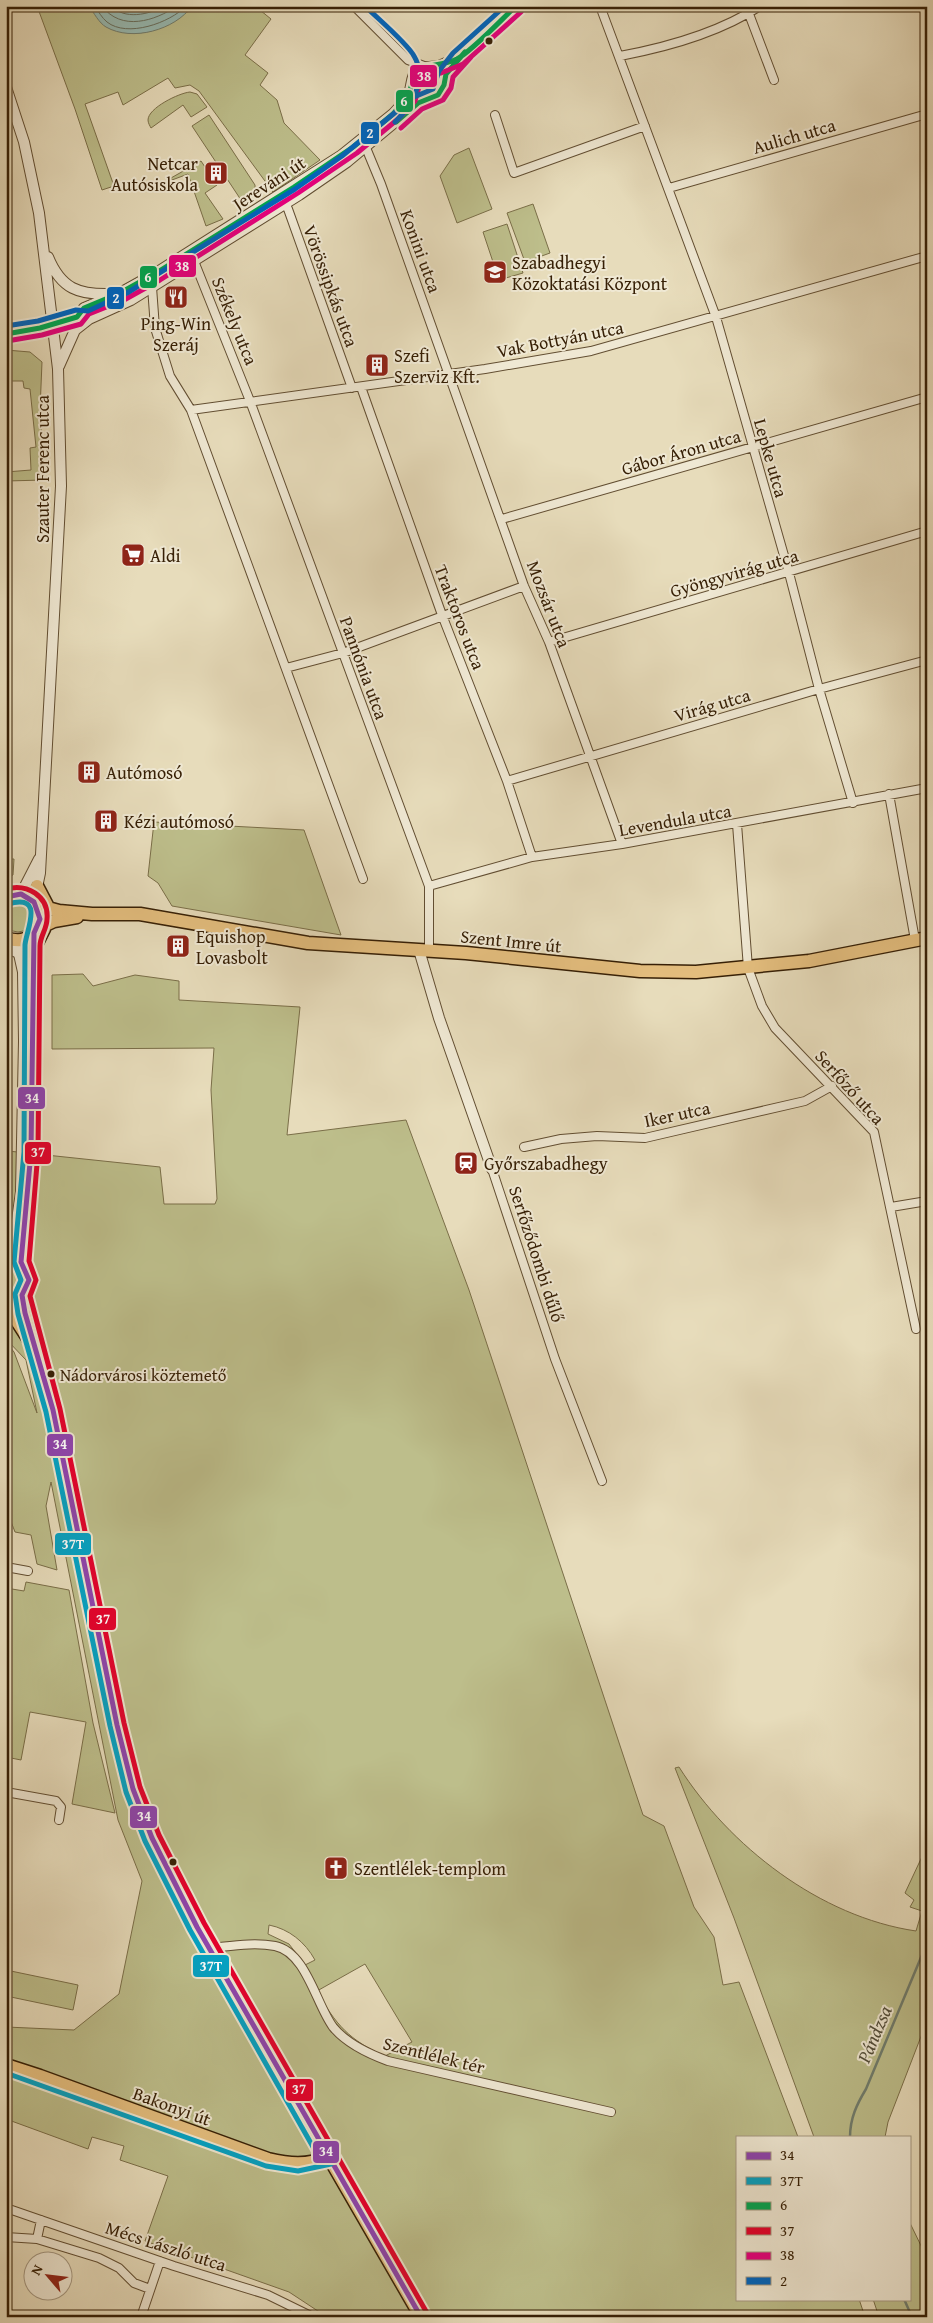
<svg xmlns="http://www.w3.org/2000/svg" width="933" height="2323" font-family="'Gentium Book Plus',serif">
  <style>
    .green { fill: #bdbe8b; stroke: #7a6e48; fill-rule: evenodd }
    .water { fill: #97bbb4; stroke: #707d6e }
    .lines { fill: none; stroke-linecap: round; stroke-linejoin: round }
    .shore { stroke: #666d5c; stroke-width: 1 }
    .stream { stroke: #707d6e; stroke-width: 2.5 }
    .minor-casing { stroke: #624e32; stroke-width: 10 }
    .tertiary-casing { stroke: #624e32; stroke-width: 12 }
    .primary-casing { stroke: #361f05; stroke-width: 15 }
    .minor { stroke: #efe8d3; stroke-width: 8 }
    .tertiary { stroke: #efe8d3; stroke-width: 10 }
    .primary { stroke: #e4be7e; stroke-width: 12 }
    .bus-1-casing { stroke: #efe8d3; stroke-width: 9 }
    .bus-2-casing { stroke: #efe8d3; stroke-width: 9 }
    .bus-3-casing { stroke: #efe8d3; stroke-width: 9 }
    .bus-4-casing { stroke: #efe8d3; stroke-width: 9 }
    .bus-5-casing { stroke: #efe8d3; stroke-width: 9 }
    .bus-6-casing { stroke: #efe8d3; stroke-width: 9 }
    .bus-1 { stroke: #8e44ad; stroke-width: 5 }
    .bus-2 { stroke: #03a2c4; stroke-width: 5 }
    .bus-3 { stroke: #00a651; stroke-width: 5 }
    .bus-4 { stroke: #e4002b; stroke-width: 5 }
    .bus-5 { stroke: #e5007d; stroke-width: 5 }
    .bus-6 { stroke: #0065bd; stroke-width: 5 }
    .bus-dot { fill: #361f05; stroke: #efe8d3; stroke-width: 2 }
    .labels { text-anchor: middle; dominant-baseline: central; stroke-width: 4; stroke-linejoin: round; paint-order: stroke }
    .bus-label { font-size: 17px; fill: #361f05; stroke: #efe8d3; text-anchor: start }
    .street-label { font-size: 18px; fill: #361f05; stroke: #efe8d3 }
    .poi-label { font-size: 18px; fill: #361f05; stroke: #efe8d3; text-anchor: start }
    .water-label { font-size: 19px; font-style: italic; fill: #534e3a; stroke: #efe8d3 }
    .line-badge { stroke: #efe8d3; stroke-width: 2 }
    .badge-label { font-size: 14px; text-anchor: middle; font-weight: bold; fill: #fff }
  </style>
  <rect width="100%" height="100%" fill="#e7dcbb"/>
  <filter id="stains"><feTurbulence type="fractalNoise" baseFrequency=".004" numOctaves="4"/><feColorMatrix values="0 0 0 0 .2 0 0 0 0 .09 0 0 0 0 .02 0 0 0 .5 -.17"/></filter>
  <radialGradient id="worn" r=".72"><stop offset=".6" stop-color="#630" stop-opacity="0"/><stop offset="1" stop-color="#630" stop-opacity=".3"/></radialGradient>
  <!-- green -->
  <path class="green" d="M37,6H89C102,26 126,38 150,31C163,28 177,18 189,11L192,6H255L271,19L245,55L268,73L260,85L277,100L284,123L320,160L273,192L199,91L190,85L175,88L168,78L123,105L118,92L85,104L114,186L102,190L75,109Z
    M419 82a9 9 0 1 1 18 0a9 9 0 1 1-18 0Z
    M190,92L197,94L207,107L191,117L183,105L151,128C150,126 148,123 148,120C148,108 179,93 190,92Z
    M209,115L255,185V193L243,203L192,126Z
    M469,148L492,209L457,223L440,176L454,155Z
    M201,161L217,185L205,193L223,219L206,226L188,174L172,180L171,178Z
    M533,204L550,253L525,262L507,213Z
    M507,224L523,273L499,280L483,232Z
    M6,350L30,352L42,362L40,410L44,480L6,481V472L31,470L30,448L36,447L30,389L24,388L23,381H6Z
    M154,822L304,830L341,935L172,906L158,883L148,876Z
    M6,859H14L13,875L6,878Z
    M4 918a14 14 0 1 1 28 0a14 14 0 1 1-28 0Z
    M83,974L93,986L135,975L179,981V1000L300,1007L287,1135L406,1120L469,1290L643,1815L664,1826L694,1907L714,1937L723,1985L739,1982L798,2137H737V2299H859L865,2317H327L289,2292L145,2241L168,2176L120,2160L124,2146L92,2137L88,2149L6,2119V2027L74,2030L119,1994L142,1881L118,1820L51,1482L46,1506L57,1570L37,1564L31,1535L15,1532L10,1519L6,1518V1342L14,1352L37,1413L26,1360L6,1339L8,1151L160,1167L164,1204H215L217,1199L211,1090L214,1048L52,1049V975ZM269,1925C289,1929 305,1942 315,1960L305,1965L289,1944L268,1934ZM365,1964L412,2042L385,2056C350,2041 335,2024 317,1991Z
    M26,1582L69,1590L93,1723L115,1813L72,1804L86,1722L30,1712L21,1760L6,1757V1588L24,1591Z
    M679,1767C729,1846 820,1917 916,1931L922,1911L910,1907L914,1900L905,1893L927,1846V2021L888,2122L885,2137H814L734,1918L675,1768Z
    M6,1970L78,1985L73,2010L6,1996Z
    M909,2221L927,2258V2317H879L873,2299H909Z"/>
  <!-- water -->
  <path class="water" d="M89,6H192C175,30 132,42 106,27C99,23 94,13 89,6Z"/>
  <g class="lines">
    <!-- shore -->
    <path class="shore" d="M95,6C98,11 102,18 107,22C127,38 170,23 186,6
      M102,6C121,32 155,21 177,6
      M112,6C123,20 150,15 163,6"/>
    <!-- stream -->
    <path class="stream" d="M850,2137C850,2118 857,2104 866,2089L927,1943
      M904,2299L912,2317"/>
    <!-- minor casing -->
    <g class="minor-casing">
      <path id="minor" d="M354,6L408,60L424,66
        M600,6L716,317L789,573L819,689L853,803
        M749,14L774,80
        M620,56C668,47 719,33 760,6
        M495,115L514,173L645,126
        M364,143L381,184L524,586L549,642L622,844
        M669,188L927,114
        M282,200L288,209L352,388
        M192,256L250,401L429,886V950
        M152,287L155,328L170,376L191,410L363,879
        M361,387L442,615L507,781L532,857
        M191,410L485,369L591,351L927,256
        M502,519L927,397
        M549,642L927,531
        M286,668L343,653L524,586
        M507,781L819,689L927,660
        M889,794L915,940
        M737,824L748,968L762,1006L775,1028L874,1132L916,1329
        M429,886L532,857L622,844L927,788
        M6,949L19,954
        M524,1147L561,1139L597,1136L645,1138L805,1101L832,1086
        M492,1169L555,1359L602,1481
        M891,1207L927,1201
        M6,1567L28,1571
        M6,1792L56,1801L61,1807L59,1820
        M210,1948C231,1946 254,1942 275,1946C306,1952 316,2004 333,2027C346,2043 369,2054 388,2061L611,2112
        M6,2208L174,2266L268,2295L313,2317
        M6,2237L37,2239L99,2258L119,2268L134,2283L150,2289
        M37,2239L41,2220
        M141,2317L160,2261"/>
    </g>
    <!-- tertiary casing -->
    <g class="tertiary-casing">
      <path id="tertiary" d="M6,87L24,142L39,213L58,369L61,486L40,873L36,892
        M48,257C61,289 79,295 111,294
        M77,317L89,319L131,300L299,195L347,162L418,103L438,95L444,85L446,74L459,58L516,6
        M6,334L40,328L77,317L84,308L120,293L156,273L342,155L393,114L406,100C414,89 408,76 420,68L439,66L455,59
        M59,366L75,330L89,319
        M21,894L39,859
        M419,950L439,1018L492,1169
        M6,1248L17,1220L21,1192L24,1041L23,972L19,954L13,941
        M21,1262L29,1190L31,1152L33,946"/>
    </g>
    <!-- primary casing -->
    <g class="primary-casing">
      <path id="primary" d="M37,886L49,909
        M6,897C47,878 52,954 6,938
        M37,905L59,911L92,914H140L308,943L466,953L640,971L696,972L809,961L927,938
        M37,929L54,921L77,917
        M32,953L44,929
        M6,1257L21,1262L29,1280C26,1293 20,1301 6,1302
        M22,1295L25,1313L53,1410L117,1725L133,1789L152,1838L197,1927L253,2026L421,2317
        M6,1304L29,1340
        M6,2065L40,2076L268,2159C289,2164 307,2166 328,2157"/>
    </g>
    <!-- minor -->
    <use href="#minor" class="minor"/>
    <!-- tertiary -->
    <use href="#tertiary" class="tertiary"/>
    <!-- primary -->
    <use href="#primary" class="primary"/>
    <!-- bus-1 casing -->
    <g class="bus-1-casing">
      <path id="bus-1" d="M6,897L21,894L34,902L40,919L34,933
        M21,1262L29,1280L22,1295L25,1313L53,1410L117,1725L133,1789L152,1838L197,1927L421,2317
        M21,1262L31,1152L34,933"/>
    </g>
    <!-- bus-2 casing -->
    <g class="bus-2-casing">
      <path id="bus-2" d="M8,904C46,893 26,930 25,945L24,1152L14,1262L21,1280L15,1294L18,1314L46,1412L110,1726L126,1792L145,1841L190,1930L321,2161
        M6,2073L266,2166L298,2171L331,2164"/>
    </g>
    <!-- bus-3 casing -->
    <g class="bus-3-casing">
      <path id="bus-3" d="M396,122L418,103L438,95L444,85L446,74L465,52
        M6,334L40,328L77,317L84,308L120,293L156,273L294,187L353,147L393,114L408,97L416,70C429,64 442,66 457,59C472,51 502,19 516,6"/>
    </g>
    <!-- bus-4 casing -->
    <g class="bus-4-casing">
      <path id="bus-4" d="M6,889C27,883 49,896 47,919C47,929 40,936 40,946L38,1152L29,1261L36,1280L30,1296L60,1409L124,1723L140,1787L159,1835L204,1923L427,2313"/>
    </g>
    <!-- bus-5 casing -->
    <g class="bus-5-casing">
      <path id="bus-5" d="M401,128L422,109L443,100L451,88L453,77L471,57
        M7,341L42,335L81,324L89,314L124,300L160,280L298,193L357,153L398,119L415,101L422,76L441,73L463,64L521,12"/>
    </g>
    <!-- bus-6 casing -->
    <g class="bus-6-casing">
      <path id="bus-6" d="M365,6C377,18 407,43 414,56C428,79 411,107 395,122
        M6,326L38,321L76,310L88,311L127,293L295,189L342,156L414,97L433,89L439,71L453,53L505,6"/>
    </g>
    <!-- bus-1 -->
    <use href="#bus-1" class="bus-1"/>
    <!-- bus-2 -->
    <use href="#bus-2" class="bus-2"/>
    <!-- bus-3 -->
    <use href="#bus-3" class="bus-3"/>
    <!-- bus-4 -->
    <use href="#bus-4" class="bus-4"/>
    <!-- bus-5 -->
    <use href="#bus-5" class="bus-5"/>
    <!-- bus-6 -->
    <use href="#bus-6" class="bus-6"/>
  </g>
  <!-- icons -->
  <defs>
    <g id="building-square" transform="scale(1.25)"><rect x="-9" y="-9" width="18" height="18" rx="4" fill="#8f2418" stroke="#efe8d3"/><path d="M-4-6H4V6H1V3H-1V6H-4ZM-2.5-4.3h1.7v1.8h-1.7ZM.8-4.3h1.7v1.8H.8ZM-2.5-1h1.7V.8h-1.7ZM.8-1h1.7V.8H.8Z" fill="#fff"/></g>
    <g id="school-square" transform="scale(1.25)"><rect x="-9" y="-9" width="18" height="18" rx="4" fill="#8f2418" stroke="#efe8d3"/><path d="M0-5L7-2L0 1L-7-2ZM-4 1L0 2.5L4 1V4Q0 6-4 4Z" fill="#fff"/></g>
    <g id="restaurant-square" transform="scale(1.25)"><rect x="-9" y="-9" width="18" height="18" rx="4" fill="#8f2418" stroke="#efe8d3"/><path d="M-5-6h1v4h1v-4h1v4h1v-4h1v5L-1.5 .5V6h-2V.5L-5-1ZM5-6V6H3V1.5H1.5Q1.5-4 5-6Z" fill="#fff"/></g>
    <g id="supermarket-square" transform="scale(1.25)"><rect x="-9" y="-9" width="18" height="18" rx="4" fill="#8f2418" stroke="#efe8d3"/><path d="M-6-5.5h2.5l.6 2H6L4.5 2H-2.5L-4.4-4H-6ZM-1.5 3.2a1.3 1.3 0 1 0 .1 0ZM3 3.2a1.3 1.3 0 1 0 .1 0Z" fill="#fff"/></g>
    <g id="station-square" transform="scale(1.25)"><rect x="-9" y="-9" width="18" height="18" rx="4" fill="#8f2418" stroke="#efe8d3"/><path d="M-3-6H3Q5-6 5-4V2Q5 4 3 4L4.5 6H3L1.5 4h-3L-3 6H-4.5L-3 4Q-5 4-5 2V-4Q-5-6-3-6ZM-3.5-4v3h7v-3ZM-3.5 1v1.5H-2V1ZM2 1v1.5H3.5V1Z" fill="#fff"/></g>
    <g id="church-square" transform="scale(1.25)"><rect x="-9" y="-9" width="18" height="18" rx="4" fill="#8f2418" stroke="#efe8d3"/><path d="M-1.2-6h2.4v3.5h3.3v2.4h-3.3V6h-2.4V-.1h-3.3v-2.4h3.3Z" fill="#fff"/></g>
  </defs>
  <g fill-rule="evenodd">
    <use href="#building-square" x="216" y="173"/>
    <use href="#school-square" x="495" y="272"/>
    <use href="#restaurant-square" x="176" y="297"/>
    <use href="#building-square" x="377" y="365"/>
    <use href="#supermarket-square" x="133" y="555"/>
    <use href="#building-square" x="89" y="772"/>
    <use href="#building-square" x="106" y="821"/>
    <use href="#building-square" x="178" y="946"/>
    <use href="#station-square" x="466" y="1163"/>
    <use href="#church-square" x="336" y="1868"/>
  </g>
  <!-- markers -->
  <g class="bus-dot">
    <circle cx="489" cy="41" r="4.5"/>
    <circle cx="51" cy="1374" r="4.5"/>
    <circle cx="173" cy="1862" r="4.5"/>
  </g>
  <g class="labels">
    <!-- bus labels -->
    <g class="bus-label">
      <text x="60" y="1374">Nádorvárosi köztemető</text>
    </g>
    <!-- street labels -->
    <g class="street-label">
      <text transform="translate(794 136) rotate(-16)">Aulich utca</text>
      <text transform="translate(269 183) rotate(-33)">Jereváni út</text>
      <text transform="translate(421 251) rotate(70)">Konini utca</text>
      <text transform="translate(331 286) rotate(70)">Vörössipkás utca</text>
      <text transform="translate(235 321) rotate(68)">Székely utca</text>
      <text transform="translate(560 339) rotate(-11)">Vak Bottyán utca</text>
      <text transform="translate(681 452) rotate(-16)">Gábor Áron utca</text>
      <text transform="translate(771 458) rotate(74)">Lepke utca</text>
      <text transform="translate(42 469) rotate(-90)">Szauter Ferenc utca</text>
      <text transform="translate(734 573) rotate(-16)">Gyöngyvirág utca</text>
      <text transform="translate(549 604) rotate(69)">Mozsár utca</text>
      <text transform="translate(460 617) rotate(69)">Traktoros utca</text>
      <text transform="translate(364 668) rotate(70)">Pannónia utca</text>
      <text transform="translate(712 705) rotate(-16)">Virág utca</text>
      <text transform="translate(675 820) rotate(-10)">Levendula utca</text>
      <text transform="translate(511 941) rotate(6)">Szent Imre út</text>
      <text transform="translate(850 1087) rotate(48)">Serfőző utca</text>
      <text transform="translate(677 1114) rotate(-12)">Iker utca</text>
      <text transform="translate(537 1254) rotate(72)">Serfőződombi dűlő</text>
      <text transform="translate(434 2055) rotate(14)">Szentlélek tér</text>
      <text transform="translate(172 2106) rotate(20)">Bakonyi út</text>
      <text transform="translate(166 2246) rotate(18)">Mécs László utca</text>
    </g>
    <!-- poi labels -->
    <g class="poi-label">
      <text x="198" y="163" text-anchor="end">Netcar<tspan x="198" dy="21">Autósiskola</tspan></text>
      <text x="512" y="262">Szabadhegyi<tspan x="512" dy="21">Közoktatási Központ</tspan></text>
      <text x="176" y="323" text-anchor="middle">Ping-Win<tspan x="176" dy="21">Szeráj</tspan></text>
      <text x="394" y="355">Szefi<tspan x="394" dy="21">Szerviz Kft.</tspan></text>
      <text x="150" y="555">Aldi</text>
      <text x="106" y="772">Autómosó</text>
      <text x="124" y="821">Kézi autómosó</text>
      <text x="196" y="936">Equishop<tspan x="196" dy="21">Lovasbolt</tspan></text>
      <text x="484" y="1163">Győrszabadhegy</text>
      <text x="354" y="1868">Szentlélek-templom</text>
    </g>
    <!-- water labels -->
    <g class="water-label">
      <text transform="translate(874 2034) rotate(-67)">Pándzsa</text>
    </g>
  </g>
  <g class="line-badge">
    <rect x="409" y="64" width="29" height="24" rx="5" fill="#e5007d"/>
    <rect x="395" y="89" width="19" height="24" rx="5" fill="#00a651"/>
    <rect x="360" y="121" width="20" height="24" rx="5" fill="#0065bd"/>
    <rect x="168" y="254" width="29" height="24" rx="5" fill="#e5007d"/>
    <rect x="139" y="265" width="19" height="24" rx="5" fill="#00a651"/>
    <rect x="106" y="286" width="19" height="24" rx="5" fill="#0065bd"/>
    <rect x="17" y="1086" width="29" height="24" rx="5" fill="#8e44ad"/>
    <rect x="24" y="1141" width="28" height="24" rx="5" fill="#e4002b"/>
    <rect x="46" y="1433" width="28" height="24" rx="5" fill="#8e44ad"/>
    <rect x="54" y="1532" width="38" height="24" rx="5" fill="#03a2c4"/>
    <rect x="88" y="1607" width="29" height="24" rx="5" fill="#e4002b"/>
    <rect x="129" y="1805" width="29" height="24" rx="5" fill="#8e44ad"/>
    <rect x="192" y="1954" width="38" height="24" rx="5" fill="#03a2c4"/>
    <rect x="285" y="2078" width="29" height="24" rx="5" fill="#e4002b"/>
    <rect x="312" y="2140" width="28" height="24" rx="5" fill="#8e44ad"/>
  </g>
  <g class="badge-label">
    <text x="424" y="81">38</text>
    <text x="404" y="106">6</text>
    <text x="370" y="138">2</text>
    <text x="182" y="271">38</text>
    <text x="148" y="282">6</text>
    <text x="116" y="303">2</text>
    <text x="32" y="1103">34</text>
    <text x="38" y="1157">37</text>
    <text x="60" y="1449">34</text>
    <text x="73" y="1549">37T</text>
    <text x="103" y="1624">37</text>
    <text x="144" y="1821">34</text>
    <text x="211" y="1971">37T</text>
    <text x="299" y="2094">37</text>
    <text x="326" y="2156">34</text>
  </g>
  <!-- margin -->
  <rect width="933" height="2323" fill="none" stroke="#e7dcbb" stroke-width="25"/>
  <rect x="8" y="8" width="918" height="2308" fill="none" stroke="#361f05" stroke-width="2.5"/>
  <rect x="12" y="12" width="908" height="2298" fill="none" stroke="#361f05"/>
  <!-- legend -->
  <rect x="736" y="2136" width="175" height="165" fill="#efe8d3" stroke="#a59881"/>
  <rect x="746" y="2152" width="25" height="8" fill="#8e44ad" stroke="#a59881"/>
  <text x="780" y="2160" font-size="15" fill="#361f05">34</text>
  <rect x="746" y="2177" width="25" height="8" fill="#03a2c4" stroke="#a59881"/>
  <text x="780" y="2186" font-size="15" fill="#361f05">37T</text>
  <rect x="746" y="2202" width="25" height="8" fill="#00a651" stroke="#a59881"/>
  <text x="780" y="2210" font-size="15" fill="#361f05">6</text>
  <rect x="746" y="2227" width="25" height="8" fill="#e4002b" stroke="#a59881"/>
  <text x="780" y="2236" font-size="15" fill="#361f05">37</text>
  <rect x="746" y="2252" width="25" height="8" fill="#e5007d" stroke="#a59881"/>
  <text x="780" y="2260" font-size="15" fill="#361f05">38</text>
  <rect x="746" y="2277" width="25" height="8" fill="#0065bd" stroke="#a59881"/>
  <text x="780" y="2286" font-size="15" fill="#361f05">2</text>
  <!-- north arrow -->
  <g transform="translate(48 2276) rotate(298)"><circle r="24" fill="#efe8d3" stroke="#a59881"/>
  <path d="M0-4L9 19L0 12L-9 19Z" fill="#8f2418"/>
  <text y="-8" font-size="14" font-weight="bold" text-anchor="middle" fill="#361f05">N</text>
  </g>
  <rect width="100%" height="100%" filter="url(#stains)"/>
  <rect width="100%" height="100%" fill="url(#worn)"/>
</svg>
